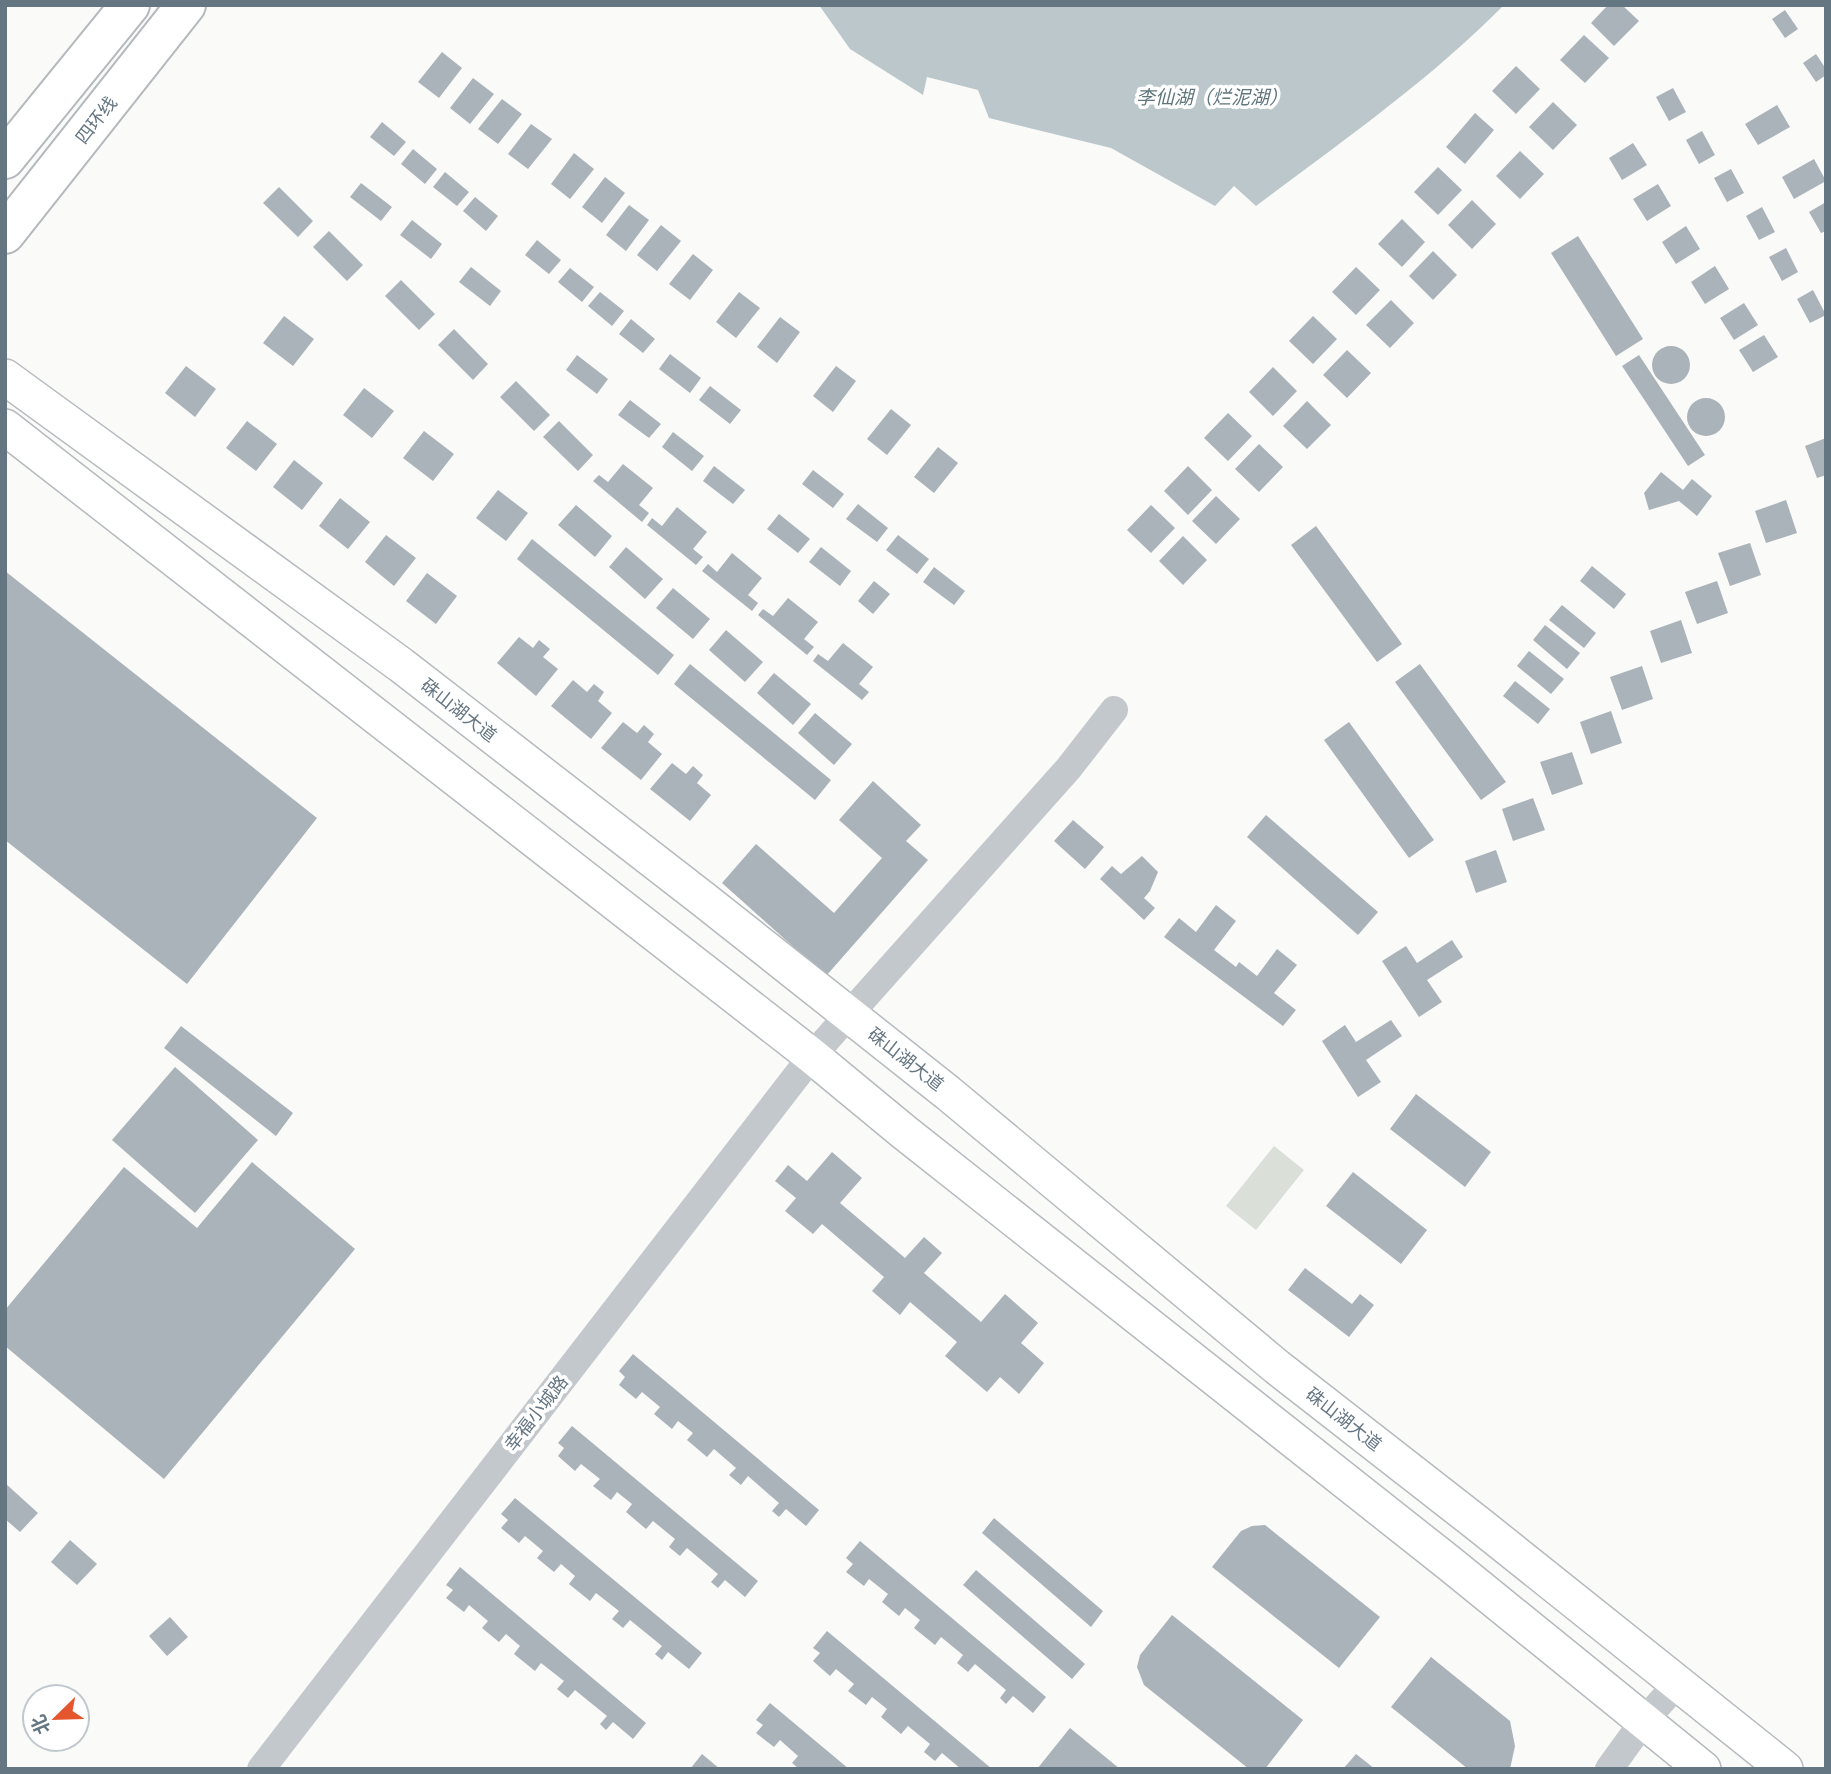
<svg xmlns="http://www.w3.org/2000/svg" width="1831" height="1774" font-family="Raleway,'Noto Sans SC',sans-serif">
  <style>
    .green { fill: #dadfd7 }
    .water { fill: #bbc7cb }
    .building { fill: #aab3b9 }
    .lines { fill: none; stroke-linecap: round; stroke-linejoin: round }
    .major-casing { stroke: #b5babe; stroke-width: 38 }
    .highway-casing { stroke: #b4b9bd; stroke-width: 42 }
    .minor { stroke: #c3c8cc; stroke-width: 28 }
    .major { stroke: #fff; stroke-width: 35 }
    .highway { stroke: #fff; stroke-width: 38 }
    .labels { text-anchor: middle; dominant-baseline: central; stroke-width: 7; stroke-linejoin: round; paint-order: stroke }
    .street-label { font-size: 18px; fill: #657683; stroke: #fff }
    .water-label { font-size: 19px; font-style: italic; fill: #60757c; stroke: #fff }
  </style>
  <rect width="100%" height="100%" fill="#fafaf8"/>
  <!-- green -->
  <path class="green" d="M1274,1146L1304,1170L1256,1230L1226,1206Z"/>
  <!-- water -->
  <path class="water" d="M819,5H1504C1429,81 1341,142 1256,206L1234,186L1215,206L1111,148L989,118L978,90L927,77L923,95L850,49Z"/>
  <!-- building -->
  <path class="building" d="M1608,5H1622L1639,21L1614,46L1591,23Z
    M1785,10L1798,29L1785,38L1772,19Z
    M1584,35L1609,58L1585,83L1560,60Z
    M442,52L462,68L439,98L418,82Z
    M1816,54L1826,69V75L1816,82L1803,63Z
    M1516,66L1540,89L1516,114L1492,91Z
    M473,78L494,94L470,124L450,108Z
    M1673,88L1686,112L1669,121L1656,97Z
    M502,99L522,114L498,144L478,129Z
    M1553,102L1577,125L1553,150L1529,127Z
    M1777,105L1790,127L1758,145L1745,124Z
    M1475,113L1494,130L1465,164L1446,147Z
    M382,122L406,142L394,156L370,137Z
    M531,124L552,139L528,169L508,154Z
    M1702,131L1715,155L1699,164L1686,140Z
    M1633,143L1647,165L1622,180L1609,158Z
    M413,149L437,169L425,184L401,164Z
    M1520,151L1544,174L1520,199L1496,176Z
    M574,153L594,169L570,199L551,184Z
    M1814,159L1826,181L1794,199L1782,177Z
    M1438,167L1462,190L1438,215L1414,192Z
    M1731,169L1744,193L1727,202L1714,178Z
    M445,172L469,192L457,206L433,187Z
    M605,177L625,193L602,223L582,207Z
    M361,183L392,207L381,221L350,197Z
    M1658,184L1671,206L1647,221L1633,199Z
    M279,187L313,221L298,237L263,203Z
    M475,197L498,216L486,231L463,211Z
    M1472,200L1496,224L1472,249L1448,225Z
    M1826,202V231L1821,233L1809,212Z
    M629,205L649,220L626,251L606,235Z
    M1762,207L1775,232L1759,240L1746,216Z
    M1402,219L1425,242L1402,267L1378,244Z
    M412,220L442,244L431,259L400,235Z
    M661,225L681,241L657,271L637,255Z
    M1686,226L1700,249L1676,264L1662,242Z
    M329,231L363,265L347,281L313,247Z
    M1578,236L1643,339L1616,356L1551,253Z
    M537,240L561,260L549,274L525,255Z
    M1786,248L1798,272L1782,281L1769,257Z
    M1433,251L1457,275L1433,300L1409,276Z
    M693,254L713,270L690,300L669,284Z
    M1715,266L1729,289L1705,304L1691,282Z
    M471,267L501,291L490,306L459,282Z
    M1356,267L1380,290L1356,315L1332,292Z
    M570,268L594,287L582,302L558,282Z
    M401,280L435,314L419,330L385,296Z
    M1813,290L1826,315L1810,323L1797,299Z
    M600,292L624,311L612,326L588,306Z
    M739,292L760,308L736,338L716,322Z
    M1391,300L1414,323L1390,348L1366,325Z
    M1744,303L1758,325L1734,340L1720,318Z
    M284,316L314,339L293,366L263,343Z
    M1313,316L1337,339L1313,364L1289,341Z
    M780,317L800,332L777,363L757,347Z
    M631,319L655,339L643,353L619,334Z
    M454,329L488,364L473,380L438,345Z
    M1764,335L1778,357L1753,372L1739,350Z
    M1652 365a19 19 0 1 1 38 0a19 19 0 1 1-38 0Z
    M1347,350L1371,373L1347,398L1323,375Z
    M670,354L701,378L690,393L659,369Z
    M577,355L608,379L597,394L566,370Z
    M1639,355L1705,455L1688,466L1622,366Z
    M186,366L216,389L195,417L165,393Z
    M836,366L856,381L833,412L813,396Z
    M1273,367L1297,391L1273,416L1249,392Z
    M516,381L550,415L534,431L500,397Z
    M710,386L741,410L730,424L699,400Z
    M364,388L394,411L372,438L343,415Z
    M1687 417a19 19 0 1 1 38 0a19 19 0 1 1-38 0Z
    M630,400L661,424L649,438L618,415Z
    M1307,401L1331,425L1307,449L1283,426Z
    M891,409L911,425L887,455L867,439Z
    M1228,413L1252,436L1228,461L1204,438Z
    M247,421L277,444L256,471L226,448Z
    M559,421L593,455L578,471L543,437Z
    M424,431L454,454L433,481L403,458Z
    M673,432L704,456L692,471L662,447Z
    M1826,438V475L1817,478L1805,446Z
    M1259,444L1283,467L1259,492L1235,469Z
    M938,447L958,463L934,493L914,477Z
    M294,460L323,483L302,510L273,487Z
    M623,464L653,488L639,505L649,513L642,522L593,481L599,475L608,482Z
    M714,466L745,490L733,504L703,481Z
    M1188,466L1212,490L1188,515L1164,491Z
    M813,470L844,494L833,508L802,484Z
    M1661,472L1683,490L1692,479L1712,496L1697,516L1679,501L1649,510L1644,493Z
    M498,490L528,513L506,541L476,518Z
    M1216,496L1240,519L1216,544L1192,521Z
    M340,498L370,522L348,549L319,526Z
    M1786,500L1797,533L1766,543L1755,511Z
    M858,504L888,528L877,542L846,519Z
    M576,505L612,536L595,557L558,525Z
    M1151,505L1175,528L1151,553L1127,530Z
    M677,507L707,532L693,549L703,557L696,565L647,525L652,518L662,526Z
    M779,514L810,539L798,553L767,529Z
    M1316,526L1402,644L1377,662L1291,545Z
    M386,535L416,558L394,586L365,562Z
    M898,535L929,559L917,574L886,550Z
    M1183,536L1207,560L1183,585L1159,561Z
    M532,539L674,655L658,675L517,559Z
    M1750,543L1761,575L1730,586L1718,553Z
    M626,547L663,579L645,599L609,567Z
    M821,547L851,571L840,586L809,562Z
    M732,553L762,578L748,595L758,603L752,611L702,571L708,564L717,572Z
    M1592,566L1626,594L1614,609L1580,581Z
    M934,567L965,591L954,605L923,582Z
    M5,571L317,818L187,984L5,840Z
    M427,573L457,596L436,624L406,601Z
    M874,581L890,594L873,614L858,601Z
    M1717,581L1728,613L1697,624L1685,592Z
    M673,588L710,619L693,639L656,608Z
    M788,598L818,622L804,639L814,647L807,655L758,615L763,609L773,616Z
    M1562,605L1596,633L1584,648L1549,620Z
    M1681,620L1692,653L1661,663L1650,631Z
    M1545,625L1580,653L1567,669L1533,640Z
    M726,630L763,662L745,682L709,650Z
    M519,637L533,648L539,640L550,649L543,657L558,669L536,696L497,663Z
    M843,643L873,667L859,684L869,692L862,700L813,661L818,654L828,661Z
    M1529,651L1564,679L1551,694L1517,666Z
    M690,664L831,780L815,800L674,684Z
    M1420,664L1506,782L1481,800L1395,682Z
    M1642,666L1653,699L1622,710L1610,677Z
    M774,673L811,704L793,725L757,693Z
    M573,680L587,692L594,684L604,692L598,701L612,713L591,739L551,706Z
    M1515,681L1550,709L1538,724L1503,696Z
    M1611,711L1622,743L1591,754L1580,722Z
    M815,713L852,744L834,765L798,733Z
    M623,722L637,733L644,725L654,734L648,742L662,754L641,780L601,748Z
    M1349,722L1434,840L1409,858L1324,740Z
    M1572,752L1583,784L1552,795L1540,762Z
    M672,763L686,774L693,766L703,775L697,783L711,795L690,821L650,789Z
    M873,781L921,825L906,841L928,860L826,976L722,883L756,844L834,913L882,858L839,820Z
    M1533,798L1545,830L1513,841L1502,809Z
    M1266,815L1378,912L1358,935L1247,837Z
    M1073,820L1104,847L1085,869L1054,841Z
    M1496,850L1507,882L1476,893L1465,861Z
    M1142,856L1158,872L1150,891L1144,898L1155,908L1144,920L1100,879L1112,866L1121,874Z
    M1216,905L1236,921L1214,950L1236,967L1239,962L1257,976L1277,949L1297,965L1274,993L1296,1010L1283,1026L1164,937L1179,918L1196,932Z
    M1452,940L1463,957L1427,980L1442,1002L1419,1017L1382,961L1406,946L1417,963Z
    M1391,1020L1402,1036L1366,1060L1381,1082L1358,1097L1322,1041L1345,1025L1356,1042Z
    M181,1026L293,1113L276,1136L164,1048Z
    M175,1067L258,1140L195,1213L112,1140Z
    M1416,1094L1491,1152L1465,1187L1390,1129Z
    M832,1152L862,1178L840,1203L905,1258L924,1237L942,1253L924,1273L981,1322L1005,1294L1038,1323L1021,1343L1044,1363L1019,1394L1000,1377L987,1392L945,1356L957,1342L910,1302L900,1315L872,1291L884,1277L822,1224L813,1234L785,1211L796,1198L775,1181L788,1165L807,1181Z
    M252,1162L355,1249L164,1479L5,1346V1310L124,1167L197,1228Z
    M1353,1172L1427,1230L1401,1264L1326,1206Z
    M1305,1268L1352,1304L1360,1294L1374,1305L1349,1337L1288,1290Z
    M633,1354L819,1510L806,1526L786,1509L779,1517L772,1511L779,1503L748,1476L741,1485L729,1475L736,1468L714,1449L707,1457L687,1440L693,1433L678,1421L672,1429L654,1414L660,1407L642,1392L636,1399L619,1385L625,1377L619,1371Z
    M572,1426L758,1581L745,1597L725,1580L718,1588L711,1582L718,1574L687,1548L680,1556L669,1547L675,1539L653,1521L646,1529L626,1512L632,1504L617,1492L611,1500L593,1486L600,1479L581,1464L575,1471L558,1456L564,1448L558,1443Z
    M5,1483L38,1513L20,1532L5,1519Z
    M515,1498L702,1653L689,1669L668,1652L662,1660L655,1654L662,1646L630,1620L623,1628L612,1619L619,1611L596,1593L590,1601L569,1584L575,1576L561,1564L554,1572L537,1558L543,1551L525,1536L519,1543L501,1528L508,1520L501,1514Z
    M994,1518L1103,1611L1091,1627L982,1533Z
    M1265,1525L1380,1617L1339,1668L1212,1567L1241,1531L1252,1526Z
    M70,1540L97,1564L77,1585L51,1562Z
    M860,1541L1046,1697L1033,1713L1013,1696L1006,1704L1000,1698L1006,1690L975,1664L968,1672L957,1663L963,1655L941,1637L935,1645L914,1628L920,1620L905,1608L899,1616L882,1602L888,1594L869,1579L864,1586L846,1572L853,1564L846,1558Z
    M460,1567L646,1723L633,1739L613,1722L606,1730L600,1724L607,1716L575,1690L568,1698L557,1689L564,1681L541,1663L535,1671L514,1654L520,1646L506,1634L499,1642L482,1628L488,1621L469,1605L464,1612L446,1598L453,1590L446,1585Z
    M976,1570L1085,1664L1072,1679L963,1585Z
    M1172,1615L1303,1720L1265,1769H1249L1144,1685L1137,1667L1140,1655Z
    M170,1617L188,1637L167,1656L149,1636Z
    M827,1631L992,1769H961L942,1753L935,1761L924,1752L930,1744L908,1726L901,1734L881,1717L887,1709L872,1697L866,1705L848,1691L854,1684L836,1669L830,1676L813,1661L820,1653L813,1648Z
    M1431,1657L1510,1721L1515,1746L1510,1769H1468L1391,1707Z
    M770,1703L849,1769H799L792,1763L798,1756L780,1740L774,1747L756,1733L763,1725L756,1720Z
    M1070,1728L1120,1769H1037Z
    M702,1754L720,1769H690Z
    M1356,1754L1375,1769H1343Z"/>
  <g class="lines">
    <!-- major casing -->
    <g class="major-casing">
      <path id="major" d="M5,377L401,665L703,899L948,1093L1277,1367L1477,1523L1785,1769
        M5,427L812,1056L904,1132L1449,1563L1703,1769"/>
    </g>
    <!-- highway casing -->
    <g class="highway-casing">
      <path id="highway" d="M5,159L130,5
        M5,234L186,5"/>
    </g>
    <!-- minor -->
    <path class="minor" d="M261,1769L812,1056L1068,769L1114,710
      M1609,1769L1643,1722L1678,1683"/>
    <!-- major -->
    <use href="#major" class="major"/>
    <!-- highway -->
    <use href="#highway" class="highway"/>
  </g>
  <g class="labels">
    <!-- street labels -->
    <g class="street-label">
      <text transform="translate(96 120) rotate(-52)">四环线</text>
      <text transform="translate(459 710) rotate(38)">硃山湖大道</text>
      <text transform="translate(906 1059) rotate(38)">硃山湖大道</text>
      <text transform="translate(536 1413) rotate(-52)">幸福小城路</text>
      <text transform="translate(1344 1419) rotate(38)">硃山湖大道</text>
    </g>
    <!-- water labels -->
    <g class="water-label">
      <text x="1212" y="97">李仙湖（烂泥湖）</text>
    </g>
  </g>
  <!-- border -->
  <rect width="1831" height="1774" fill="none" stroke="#657683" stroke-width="14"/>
  <!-- north arrow -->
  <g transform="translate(56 1718) rotate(247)"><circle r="33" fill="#ffffff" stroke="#c1c8cd" stroke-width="2"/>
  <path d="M0-5L12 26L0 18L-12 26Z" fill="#e4572e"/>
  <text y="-10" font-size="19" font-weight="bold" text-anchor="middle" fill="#657683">北</text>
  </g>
</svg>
